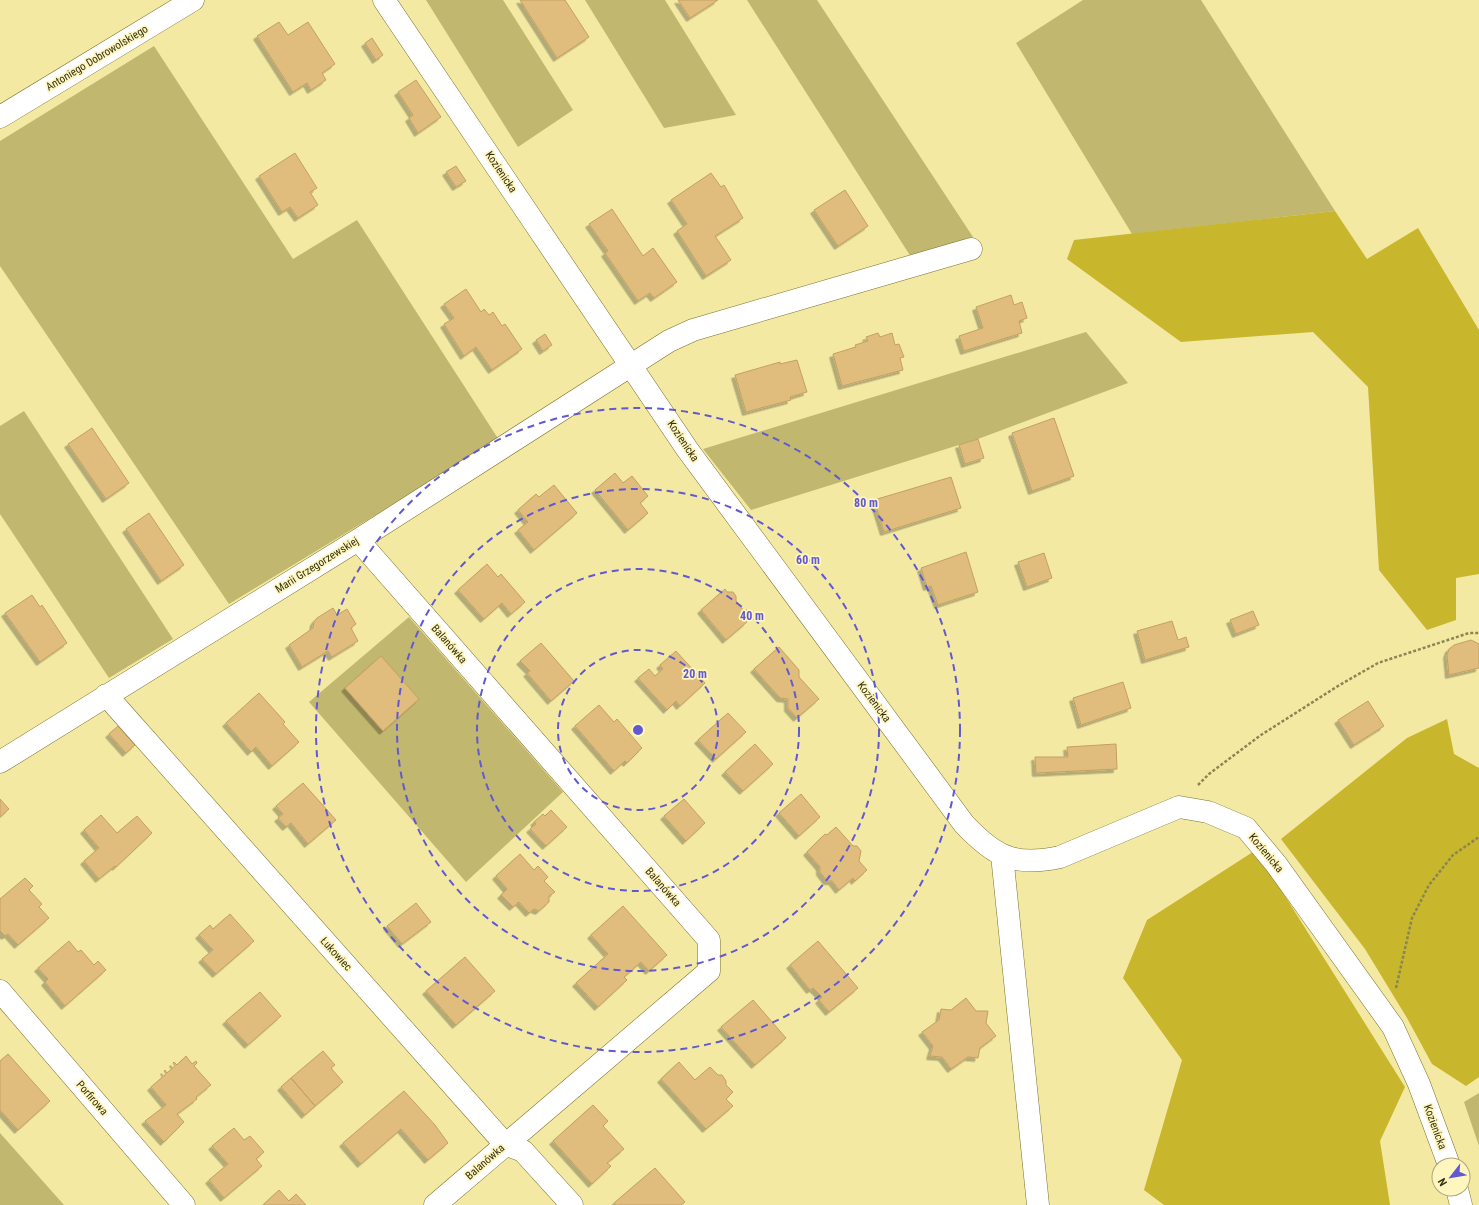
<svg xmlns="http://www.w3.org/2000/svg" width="1479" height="1205" font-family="'Roboto Condensed',sans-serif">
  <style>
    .green { fill: #c1b76e }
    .forest { fill: #c8b62c }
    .building { fill: #e0bd7d; stroke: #c3a062; filter: url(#shadow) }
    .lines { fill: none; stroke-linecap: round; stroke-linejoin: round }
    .minor-casing { stroke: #7b712b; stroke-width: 23 }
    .path { stroke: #8b8454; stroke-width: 2.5; stroke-dasharray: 3 2; stroke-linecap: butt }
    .minor { stroke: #fff; stroke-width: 22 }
    .ring { fill: none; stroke: #6159d2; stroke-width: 2; stroke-dasharray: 7 5 }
    .labels { text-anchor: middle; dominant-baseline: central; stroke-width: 3.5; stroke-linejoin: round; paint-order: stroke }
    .street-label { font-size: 11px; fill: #343013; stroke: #fef6be }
    .centre { fill: #6159d2; stroke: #fef6be; stroke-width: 2 }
    .ring-label { font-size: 12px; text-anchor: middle; font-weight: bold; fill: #6159d2; stroke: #fef6be; stroke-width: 3.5; stroke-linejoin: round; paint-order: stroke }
  </style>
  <defs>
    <filter id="shadow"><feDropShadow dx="-3.5" dy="3.5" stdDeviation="0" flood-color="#0004"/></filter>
  </defs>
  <rect width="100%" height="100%" fill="#f3e9a2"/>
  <!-- green -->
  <path class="green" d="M426,0H503L573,110L518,147Z
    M585,0H665L736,115L664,128Z
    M747,0H817L973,237L911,257Z
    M1083,0H1201L1335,211L1132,234L1016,43Z
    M154,46L293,259L357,220L499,440L229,604L0,266V141Z
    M1086,332L1128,383L978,439L751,510L703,449Z
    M24,411L173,639L109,678L0,514V426Z
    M409,617L563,792L466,882L309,702Z
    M1479,1093V1146L1464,1102Z
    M0,1133L64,1205H0Z"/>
  <!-- forest -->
  <path class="forest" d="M1335,211L1367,259L1418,228L1479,330V574L1456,578V620L1427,630L1379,570L1368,387L1313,332L1181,342L1067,259L1074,240Z
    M1447,719L1454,754L1479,768V1077L1466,1086L1432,1064L1407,1018L1365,949L1281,839L1407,738Z
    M1256,850L1405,1087L1380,1141L1390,1205H1164L1144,1190L1182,1060L1123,978L1147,920Z"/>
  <!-- building -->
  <path class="building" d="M520,0H565L589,37L557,58Z
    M678,0H718L690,18Z
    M279,22L288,35L308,22L335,64L322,73L326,80L311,90L307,83L293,92L257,36Z
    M372,38L383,55L376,60L365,43Z
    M416,80L441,117L418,133L409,118L413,115L398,92Z
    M295,153L317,188L310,192L318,205L298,218L290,207L282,212L259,176Z
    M456,166L466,181L456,187L446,172Z
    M711,173L721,187L724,185L743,218L715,236L731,260L706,276L677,231L687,224L671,200Z
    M845,190L868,226L838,246L814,210Z
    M612,209L643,256L653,248L677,282L654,298L650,293L638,301L605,253L608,251L589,224Z
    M466,289L481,312L484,309L489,315L493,312L502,326L505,324L522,349L492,370L476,347L464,356L444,324L454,318L444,304Z
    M1011,295L1014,305L1022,302L1027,318L1019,321L1022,333L964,351L959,336L983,328L976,307Z
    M878,333L880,337L892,333L895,345L899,344L904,357L900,358L903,370L842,386L833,354L856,347L855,345L868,341L866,337Z
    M545,334L552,345L543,351L536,340Z
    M797,360L807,392L790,397L791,400L746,412L735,375L780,362V364Z
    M1054,418L1074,476L1032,491L1012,433Z
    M92,428L129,483L106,499L68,444Z
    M978,439L984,458L965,464L959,445Z
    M615,473L623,483L632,476L648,496L640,503L648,513L628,530L595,490Z
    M951,477L961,508L884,532L874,500Z
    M554,485L577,513L534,550L518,530L528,522L518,510L536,494L539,497Z
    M149,513L184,565L161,581L126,529Z
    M966,552L978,592L938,605L931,586L927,587L921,568Z
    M1044,553L1052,578L1027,587L1018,562Z
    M487,564L498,577L501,574L525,602L511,614L502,603L484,619L458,590Z
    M725,589L727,592H733L736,596V601L744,611L741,615L747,622L726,640L701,610Z
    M32,595L40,607L42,605L67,643L40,662L5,613Z
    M333,608L337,615L347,609L356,624L351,628L358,641L332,657L328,651L302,667L289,645L313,628L314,622L317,618Z
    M1253,611L1259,625L1236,634L1230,620Z
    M1172,621L1178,640L1186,637L1189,647L1145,660L1137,631Z
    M1471,640L1479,644V668L1449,675L1447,655L1449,649L1454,645Z
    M541,643L574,681L551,701L527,673L530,671L520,661Z
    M779,647L799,670V677L819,699L797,718L788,708V699L780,698L754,669Z
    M676,651L705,683L680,706L676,701L667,710L638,678L649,669L655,676L663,669L660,665Z
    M381,656L419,699L383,731L345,688Z
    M1123,682L1131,708L1081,725L1073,698Z
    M259,693L285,722L283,724L299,742L272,766L256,747L251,752L226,723Z
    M1368,701L1384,726L1354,745L1338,720Z
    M599,705L614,722L617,719L642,748L627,763L625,761L614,771L575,726Z
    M728,713L746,732L716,759L698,740Z
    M118,726L135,745L126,753L109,734Z
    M755,744L773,764L743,791L725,772Z
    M1116,744L1117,769L1036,773L1035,757H1068L1067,747Z
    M303,783L336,820L308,844L291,823L286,827L278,818L283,814L276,806Z
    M801,794L820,817L799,836L779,813Z
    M0,799L9,809L0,817Z
    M684,799L705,823L686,841L664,816Z
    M551,810L567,827L546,846L530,829L536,824L534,822L543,814L545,816Z
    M101,815L117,833L137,816L152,833L116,867L115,866L99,879L84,861L99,848L84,830Z
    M836,827L853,846H857L861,851L859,861L867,870L855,881L853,878L839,890L832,881H827L820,872V867L807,852L825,834L827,835Z
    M520,854L534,870L538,866L548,877L544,881L555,892L549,896V902L539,911L534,909L529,913L519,902L513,907L501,895L507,889L496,876Z
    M25,878L33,886L29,890L42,904L39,907L49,918L18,945L8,934L5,936L0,931V899Z
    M416,903L431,922L402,944L387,926Z
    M623,906L667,955L649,971L641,962L624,977L627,980L598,1007L576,983L608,954L591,935Z
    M230,914L254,941L216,974L202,959L213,950L199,935L210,925L213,929Z
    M69,941L78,952L81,950L94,965L98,961L106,970L65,1006L45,982L48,979L38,968Z
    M818,941L858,988L829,1012L819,1000L822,997L813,988L810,990L790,965Z
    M465,957L495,991L456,1025L426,991Z
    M260,992L281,1016L248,1045L226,1021Z
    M966,998L976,1011H988L986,1023L996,1036L980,1048L978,1058L968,1057L951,1069L942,1057L930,1056L933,1046L922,1032L939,1020L941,1009L951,1010Z
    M753,1000L786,1038L755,1065L721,1027Z
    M323,1051L335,1065L331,1068L343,1082L315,1106L291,1078Z
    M8,1054L50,1101L18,1130L0,1110V1061Z
    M186,1056L192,1064L196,1061L197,1063L194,1066L211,1085L196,1097L197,1099L177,1114L184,1122L164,1142L145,1121L166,1105L151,1087L166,1074L164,1071L165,1070L167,1073L175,1066L173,1063L174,1062L177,1065Z
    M679,1062L695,1080L710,1067L718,1075H722L726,1081V1085L733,1092L726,1099L733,1106L706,1129L661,1079Z
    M291,1078L315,1106L305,1115L281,1087Z
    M404,1091L435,1125L448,1143L428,1160L401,1129L361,1164L343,1143Z
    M593,1105L608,1121L603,1126L624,1149L607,1163L611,1166L592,1184L553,1141Z
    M234,1128L244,1140L250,1136L264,1152L256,1159L262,1166L224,1198L209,1180L228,1164L212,1146Z
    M655,1168L685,1202L681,1205H616L614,1203Z
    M279,1190L289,1201L296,1194L306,1205H263Z"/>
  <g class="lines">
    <!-- minor casing -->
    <g class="minor-casing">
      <path id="minor" d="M384,0L687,449L964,824C995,857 1015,867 1060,857L1179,807L1208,812L1246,828L1276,864L1393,1027L1419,1084L1449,1165
        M0,117L193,0
        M358,540L709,940V971L435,1205
        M106,695L505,1144L523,1151L572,1205
        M0,762L358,540L669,341L693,330L971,249
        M1002,855L1038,1205
        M0,991L184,1205
        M1457,1189L1461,1205"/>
    </g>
    <!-- path -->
    <path class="path" d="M1198,785L1209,774L1261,735L1338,686L1378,663L1469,633H1479
      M1396,988L1412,918L1429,885L1453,855L1479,837"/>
    <!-- minor -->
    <use href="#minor" class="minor"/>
  </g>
  <!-- distance rings -->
  <g class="ring">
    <circle cx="638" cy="730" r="80"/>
    <circle cx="638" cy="730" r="161"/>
    <circle cx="638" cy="730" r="241"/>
    <circle cx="638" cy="730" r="322"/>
  </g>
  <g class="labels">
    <!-- street labels -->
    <g class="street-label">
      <text transform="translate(97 58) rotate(-31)">Antoniego Dobrowolskiego</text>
      <text transform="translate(501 172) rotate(56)">Kozienicka</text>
      <text transform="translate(683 441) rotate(56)">Kozienicka</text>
      <text transform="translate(317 565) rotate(-32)">Marii Grzegorzewskiej</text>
      <text transform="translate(449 644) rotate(49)">Balanówka</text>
      <text transform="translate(874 702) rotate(53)">Kozienicka</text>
      <text transform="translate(1266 853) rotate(50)">Kozienicka</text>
      <text transform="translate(663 887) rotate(49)">Balanówka</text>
      <text transform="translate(336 954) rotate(48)">Łukowiec</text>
      <text transform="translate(92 1098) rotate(49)">Porfirowa</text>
      <text transform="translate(1435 1127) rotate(70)">Kozienicka</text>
      <text transform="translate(485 1162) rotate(-41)">Balanówka</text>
    </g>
  </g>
  <circle cx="638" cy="730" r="6" class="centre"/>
  <g class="ring-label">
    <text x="866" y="507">80 m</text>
    <text x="808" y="564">60 m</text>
    <text x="752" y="620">40 m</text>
    <text x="695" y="678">20 m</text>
  </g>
  <!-- north arrow -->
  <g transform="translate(1451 1177) rotate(239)"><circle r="19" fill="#fef6be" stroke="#ada77a"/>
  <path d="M0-3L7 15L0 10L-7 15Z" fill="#6159d2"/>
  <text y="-6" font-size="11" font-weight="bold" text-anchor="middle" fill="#343013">N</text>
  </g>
</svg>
